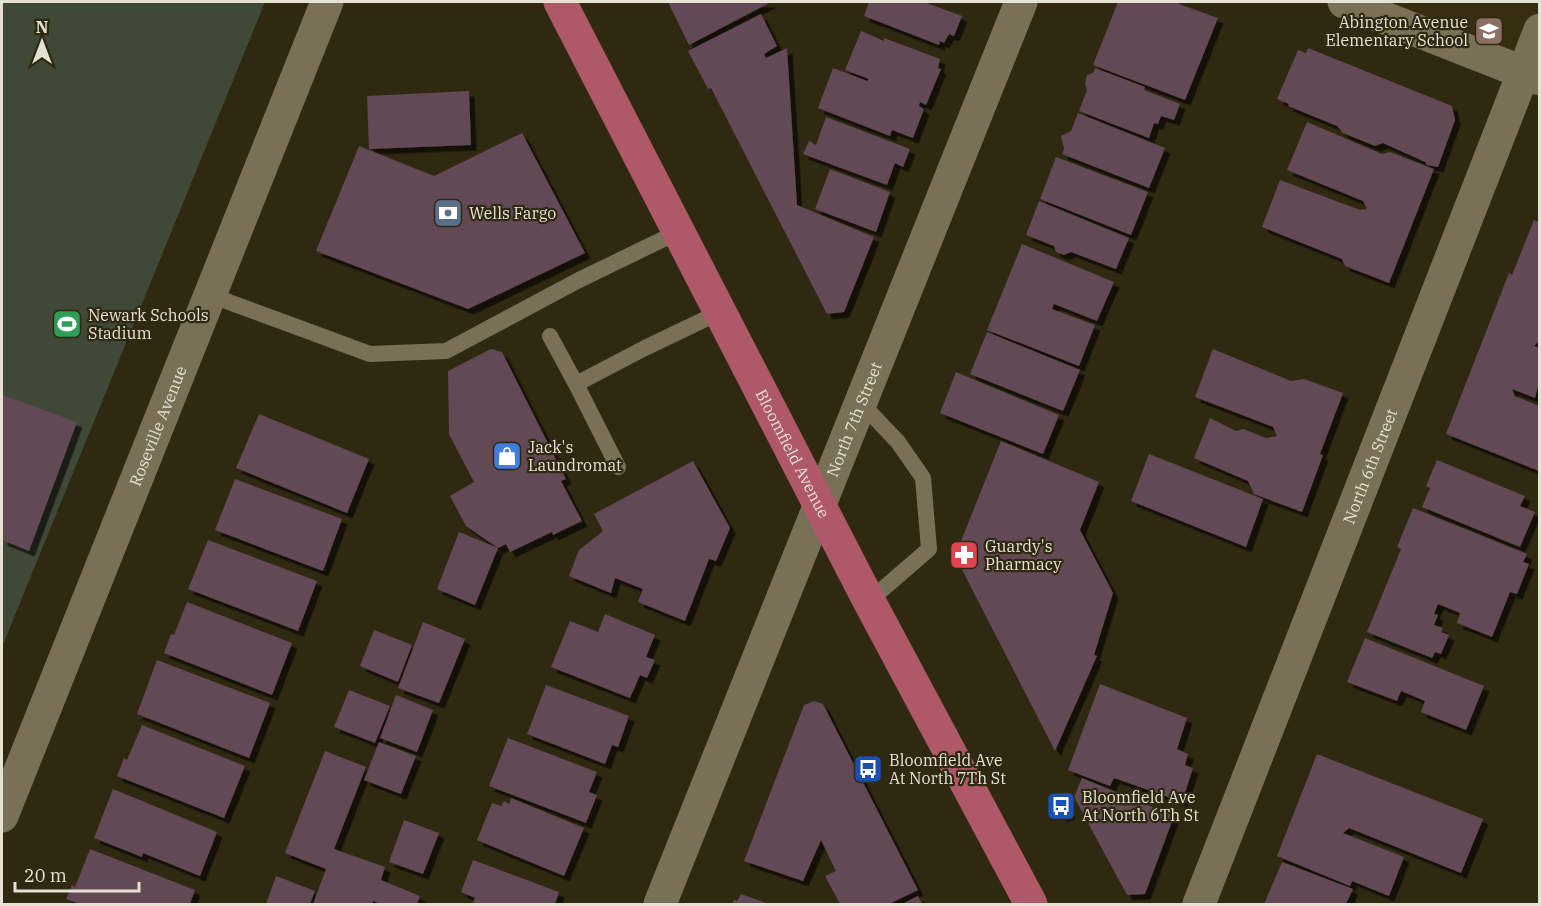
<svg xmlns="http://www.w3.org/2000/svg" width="1541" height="906" font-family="'IBM Plex Serif',serif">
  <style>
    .built { fill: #362e0e }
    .green { fill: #404837 }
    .building { fill: #624855; filter: url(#shadow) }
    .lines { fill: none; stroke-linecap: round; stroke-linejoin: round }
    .service { stroke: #787157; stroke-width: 16 }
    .minor { stroke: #787157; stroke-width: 33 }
    .tertiary { stroke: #787157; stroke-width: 33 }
    .primary { stroke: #af5867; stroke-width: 33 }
    .labels { text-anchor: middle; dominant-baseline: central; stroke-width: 4.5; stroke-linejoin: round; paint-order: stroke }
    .poi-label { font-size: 16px; fill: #e5e2d3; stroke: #2f2911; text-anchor: start }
    .street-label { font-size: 16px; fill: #e5e2d3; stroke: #2f2911 }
  </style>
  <defs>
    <filter id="shadow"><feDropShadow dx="5.5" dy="5.5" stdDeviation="0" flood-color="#0009"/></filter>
  </defs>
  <rect width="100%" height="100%" fill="#2f2911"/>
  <!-- built -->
  <path class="built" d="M1372,2H1539L1540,4L1519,59Z"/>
  <!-- green -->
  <path class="green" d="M2,2H265L2,647Z"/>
  <!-- building -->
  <path class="building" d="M668,2H771L689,45Z
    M869,2H924L962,16L954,36L949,34L944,43L940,41L939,45L864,16Z
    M1118,2H1180L1179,4L1218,18L1185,100L1093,65Z
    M761,14L777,46L764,54L766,58L787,48L797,205L874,237L844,312L827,314L711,88L708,89L688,51Z
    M861,31L884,41V38L940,59L938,68L941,69L926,105L920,102L919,106L924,109L913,138L892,130L890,136L818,108L833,68L867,81L869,79L845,70Z
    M1308,48L1452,106L1455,120L1438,167L1427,165L1425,162L1383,143L1375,146L1343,133L1337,126L1288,106L1289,104L1277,99L1298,50L1306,53Z
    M1095,68L1145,87L1144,90L1180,104L1174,120L1161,116L1158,124L1154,123L1149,138L1079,111L1087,90L1085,84L1087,75L1093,73Z
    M469,91L471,145L369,149L367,96Z
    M1078,113L1165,148L1149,188L1062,154L1064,149L1061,136L1071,131Z
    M826,117L910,149L903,167L895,163L887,185L803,154L809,141L816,145Z
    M1307,122L1382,154L1390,152L1434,169L1389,283L1345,266L1342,259L1262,227L1280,180L1360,210L1367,209L1363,201L1287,170Z
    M522,133L585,253L468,309L316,251L359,146L434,176Z
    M1056,157L1148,192L1131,235L1040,199Z
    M830,169L890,192L876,232L815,209Z
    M1039,201L1129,238L1116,269L1071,252L1064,255L1056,252L1054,246L1026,235Z
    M1534,220L1539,222V343L1538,342L1534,346L1539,348V383L1535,398L1512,389L1515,396L1539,406V471L1446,434L1509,273L1512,275Z
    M1022,244L1114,282L1097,321L1054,304L1052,309L1095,325L1079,366L987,330Z
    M987,332L1080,370L1063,411L970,374Z
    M491,349L502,352L566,479L561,481L582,521L553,535L552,532L510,552L506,544L498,548L475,605L437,589L459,532L498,548L466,526L450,496L474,482L449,434L448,371Z
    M1213,349L1291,381L1304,379L1343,393L1320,454L1323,455L1302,512L1254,494L1248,481L1194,458L1210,418L1236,431L1243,429L1266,438L1277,436L1273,427L1195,397Z
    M956,372L1059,415L1043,454L940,413Z
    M2,395L77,422L29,551L2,540Z
    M259,414L369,459L347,513L236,468Z
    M1001,441L1099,482L1080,530L1113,593L1094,655L1097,656L1055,751L955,556Z
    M1149,454L1263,499L1246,547L1131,501Z
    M1437,460L1525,496L1520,506L1535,512L1520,547L1422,507L1430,488L1426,486Z
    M693,461L730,528L716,561L709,559L685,621L638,602L643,589L615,578L611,593L569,576L579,550L603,531L594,514Z
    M235,479L342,519L323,571L215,530Z
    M1413,508L1527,554L1523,562L1529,564L1517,594L1510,592L1492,637L1457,623L1460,613L1438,604L1434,614L1438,615L1434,625L1443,628L1441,632L1449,635L1441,654L1435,652L1432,658L1367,632L1401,549L1397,547Z
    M208,540L317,581L298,631L188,589Z
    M187,602L292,643L272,695L164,653L171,634L174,635Z
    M605,614L655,635L646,657L655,660L647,678L640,675L630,698L551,667L570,621L598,632Z
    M423,622L465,639L439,703L398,688Z
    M374,630L412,645L398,682L360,666Z
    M1365,638L1484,686L1466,730L1421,712L1425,701L1401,691L1397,701L1347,682Z
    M157,660L270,703L249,758L137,714Z
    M1100,684L1187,718L1177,749L1188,754L1185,765L1193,768L1182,802L1114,778L1110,786L1068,770Z
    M546,685L629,716L618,747L612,745L605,764L527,734Z
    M349,690L390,706L375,743L334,727Z
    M396,695L433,710L417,752L380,738Z
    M814,701L823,704L918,890L889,904H840L825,876L836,871L821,840L803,881L744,861L804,705Z
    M142,725L245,766L224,818L117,776L124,758L127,760Z
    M508,738L597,772L589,792L597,795L586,823L489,786Z
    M379,742L416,756L401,794L364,780Z
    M325,751L366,767L334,849L385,867L381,880L420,896L417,904H381L373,901L372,904H313L326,869L285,853Z
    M1317,754L1483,819L1461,873L1349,828L1343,833L1404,857L1389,896L1352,881L1350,886L1277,856Z
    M1082,778L1174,816L1145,894L1127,895L1074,797Z
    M113,789L217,832L200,876L143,853L142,857L94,838Z
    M1060,793L1070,813L1062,817L1052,797Z
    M511,798L584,828L564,876L477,840L492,803L501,806L504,801L509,804Z
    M404,820L439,833L423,874L389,862Z
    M90,849L195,890L190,904H80L66,899L72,885L75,887Z
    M473,860L559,892L555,904H472L475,898L461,892Z
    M1282,862L1353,889L1346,904H1264Z
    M276,876L315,891L310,904H266Z
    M741,894L769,904H732L734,900L737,901Z
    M918,896L922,904H902Z"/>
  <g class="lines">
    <!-- service -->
    <path class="service" d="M210,295L370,354L446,351L579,280L678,232
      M550,336L576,384
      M860,402L898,442L923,478L929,549L869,601
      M618,467L576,384L645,348L720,312"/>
    <!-- minor -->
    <g class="minor">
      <path d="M1344,2L1540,79"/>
      <path id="s1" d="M660,904L1021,2"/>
    </g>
    <!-- tertiary -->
    <g class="tertiary">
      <path id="s2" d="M2,816L327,2"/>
      <path id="s3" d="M1199,904L1540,30"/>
    </g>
    <!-- primary -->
    <path class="primary" id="s4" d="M560,2L869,601L1031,904"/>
  </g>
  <!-- icons -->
  <defs>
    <g id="school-square" transform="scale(1.5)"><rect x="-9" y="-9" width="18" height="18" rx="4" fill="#8d6e63" stroke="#2f2911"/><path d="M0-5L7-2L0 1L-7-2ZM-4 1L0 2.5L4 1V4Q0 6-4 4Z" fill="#fff"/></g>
    <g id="bank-square" transform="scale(1.5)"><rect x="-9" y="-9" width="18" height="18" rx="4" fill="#5c6f8a" stroke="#2f2911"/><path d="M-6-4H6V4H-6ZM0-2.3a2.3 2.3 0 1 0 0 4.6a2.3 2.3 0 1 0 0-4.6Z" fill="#fff"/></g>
    <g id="stadium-square" transform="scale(1.5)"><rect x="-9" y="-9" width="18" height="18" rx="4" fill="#2e9e5b" stroke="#2f2911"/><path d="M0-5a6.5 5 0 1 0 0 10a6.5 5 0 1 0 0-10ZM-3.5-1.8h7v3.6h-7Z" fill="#fff"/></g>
    <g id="shop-square" transform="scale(1.5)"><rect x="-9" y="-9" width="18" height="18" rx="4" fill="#3f7fe0" stroke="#2f2911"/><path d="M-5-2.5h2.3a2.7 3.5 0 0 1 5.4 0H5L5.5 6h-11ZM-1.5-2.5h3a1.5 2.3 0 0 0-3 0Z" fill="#fff"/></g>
    <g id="pharmacy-square" transform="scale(1.5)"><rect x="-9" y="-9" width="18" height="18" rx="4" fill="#e0444e" stroke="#2f2911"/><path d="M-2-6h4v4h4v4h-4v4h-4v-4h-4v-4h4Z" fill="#fff"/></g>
    <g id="bus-square" transform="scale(1.5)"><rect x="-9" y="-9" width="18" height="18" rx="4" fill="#1a4fb4" stroke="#2f2911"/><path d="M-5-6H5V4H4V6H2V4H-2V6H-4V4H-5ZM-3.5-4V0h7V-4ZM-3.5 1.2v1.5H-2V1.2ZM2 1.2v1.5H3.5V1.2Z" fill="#fff"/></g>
  </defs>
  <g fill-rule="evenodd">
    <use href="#school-square" x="1489" y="31"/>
    <use href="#bank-square" x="448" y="213"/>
    <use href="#stadium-square" x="67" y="324"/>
    <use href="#shop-square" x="507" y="456"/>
    <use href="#pharmacy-square" x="964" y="555"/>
    <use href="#bus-square" x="868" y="769"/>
    <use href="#bus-square" x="1061" y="806"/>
  </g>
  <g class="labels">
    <!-- poi labels -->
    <g class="poi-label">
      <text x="1468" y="22" text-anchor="end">Abington Avenue<tspan x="1468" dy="18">Elementary School</tspan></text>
      <text x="469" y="213">Wells Fargo</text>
      <text x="88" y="315">Newark Schools<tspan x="88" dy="18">Stadium</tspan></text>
      <text x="528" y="447">Jack's<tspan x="528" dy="18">Laundromat</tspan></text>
      <text x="985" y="546">Guardy's<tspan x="985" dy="18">Pharmacy</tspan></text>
      <text x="889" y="760">Bloomfield Ave<tspan x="889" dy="18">At North 7Th St</tspan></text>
      <text x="1082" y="797">Bloomfield Ave<tspan x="1082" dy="18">At North 6Th St</tspan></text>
    </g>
    <!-- street labels -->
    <g class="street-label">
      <text stroke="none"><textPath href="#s1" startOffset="522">North 7th Street</textPath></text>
      <text stroke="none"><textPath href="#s2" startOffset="420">Roseville Avenue</textPath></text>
      <text stroke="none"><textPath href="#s4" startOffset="508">Bloomfield Avenue</textPath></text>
      <text stroke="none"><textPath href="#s3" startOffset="470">North 6th Street</textPath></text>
    </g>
  </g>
  <!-- border -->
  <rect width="1541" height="906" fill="none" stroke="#e5e2d3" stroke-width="6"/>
  <!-- north arrow -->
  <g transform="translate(42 42)" stroke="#2f2911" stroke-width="4.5" paint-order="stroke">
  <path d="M0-4.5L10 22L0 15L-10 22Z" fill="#e5e2d3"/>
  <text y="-9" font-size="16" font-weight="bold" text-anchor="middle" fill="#e5e2d3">N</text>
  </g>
  <!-- scale -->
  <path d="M15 882v9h124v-9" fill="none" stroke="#e5e2d3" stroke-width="3"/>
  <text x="24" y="882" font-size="18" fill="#e5e2d3" stroke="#2f2911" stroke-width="4.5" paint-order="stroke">20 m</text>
</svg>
